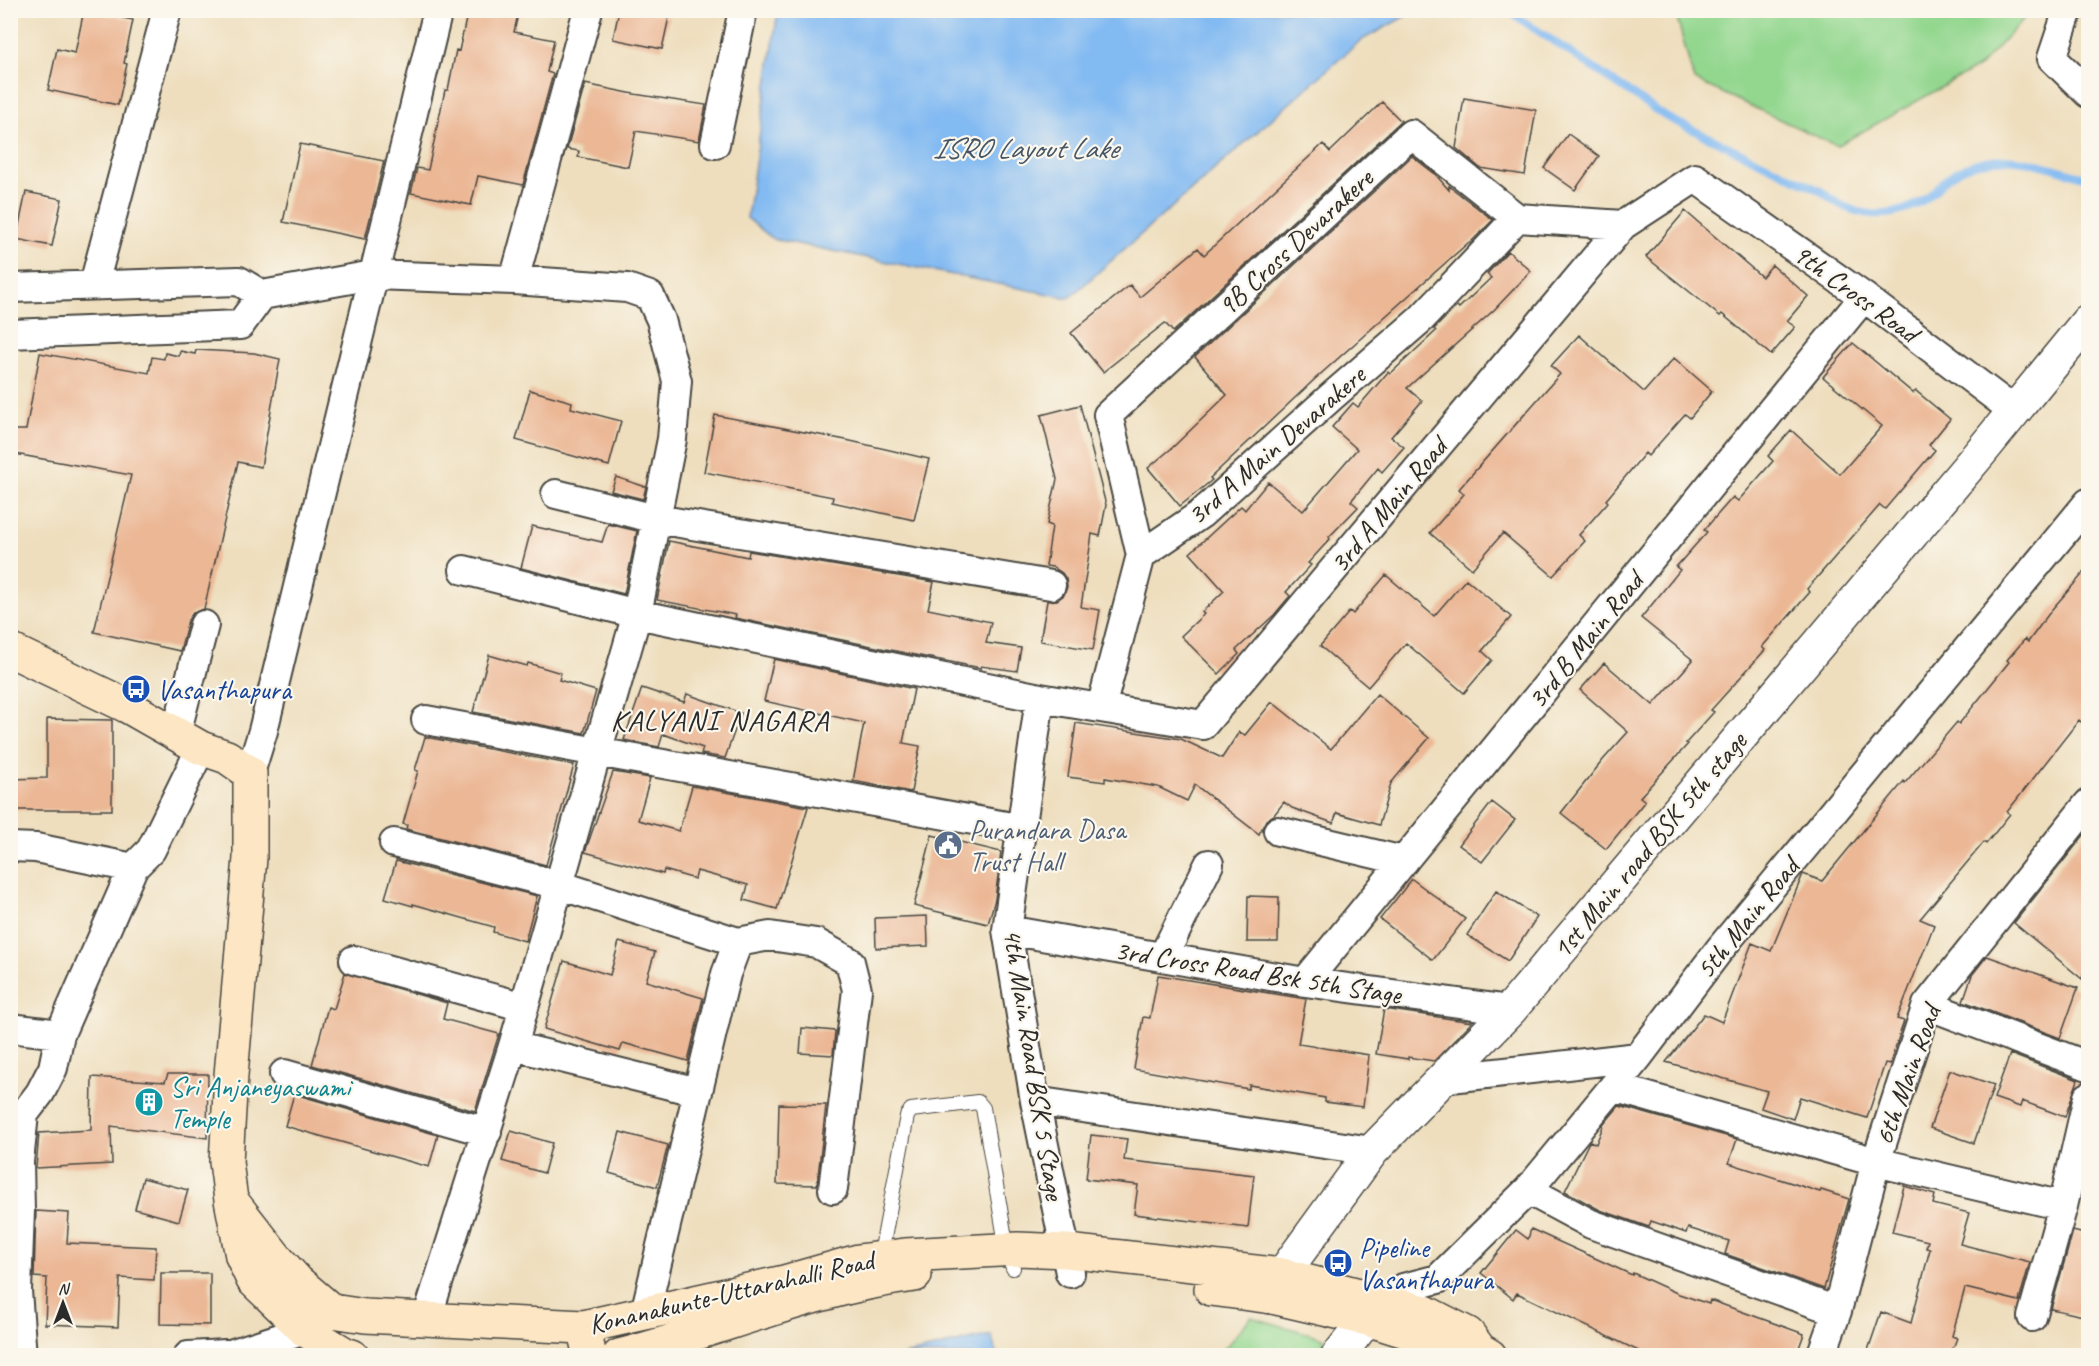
<svg xmlns="http://www.w3.org/2000/svg" width="2099" height="1366" font-family="Caveat,sans-serif">
  <style>
    .green { fill: #93d78f; stroke: #5f815d; stroke-width: 1.5 }
    .water { fill: #82baf2; stroke: #56728e; stroke-width: 1.5 }
    .lines { fill: none; stroke-linecap: round; stroke-linejoin: round }
    .stream { stroke: #82baf2; stroke-width: 8 }
    .building { fill: #ebb795 }
    .service-casing { stroke: #484641; stroke-width: 16 }
    .minor-casing { stroke: #484641; stroke-width: 32 }
    .tertiary-casing { stroke: #484641; stroke-width: 36 }
    .secondary-casing { stroke: #484641; stroke-width: 36 }
    .service { stroke: #fff; stroke-width: 14 }
    .minor { stroke: #fff; stroke-width: 28 }
    .tertiary { stroke: #fff; stroke-width: 33 }
    .secondary { stroke: #fce6c4; stroke-width: 33 }
    .labels { text-anchor: middle; dominant-baseline: central; stroke-width: 4.5; stroke-linejoin: round; paint-order: stroke }
    .street-label { font-size: 28px; fill: #2b2b2b; stroke: #fbf7ec }
    .transit-label { font-size: 28px; fill: #164399; stroke: #fbf7ec; text-anchor: start }
    .service-label { font-size: 28px; fill: #4e5e75; stroke: #fbf7ec; text-anchor: start }
    .culture-label { font-size: 28px; fill: #0d838f; stroke: #fbf7ec; text-anchor: start }
    .water-label { font-size: 30px; font-style: italic; fill: #455667; stroke: #fbf7ec }
    .neighbourhood-label { font-size: 30px; letter-spacing: 1.5px; fill: #2b2b2b; stroke: #fbf7ec }
  </style>
  <rect width="100%" height="100%" fill="#fbf7ec"/>
  <filter id="ink" filterUnits="userSpaceOnUse"><feTurbulence type="fractalNoise" baseFrequency=".0167" numOctaves="2"/><feDisplacementMap in="SourceGraphic" scale="12" xChannelSelector="R" yChannelSelector="G"/><feConvolveMatrix kernelMatrix="1 2 1 2 8 2 1 2 1" color-interpolation-filters="sRGB"/></filter>
  <filter id="wash" filterUnits="userSpaceOnUse"><feTurbulence type="fractalNoise" baseFrequency=".008" numOctaves="4" result="noise"/><feDisplacementMap in="SourceGraphic" scale="24" xChannelSelector="R" yChannelSelector="G"/><feGaussianBlur stdDeviation="1.35" result="paint"/><feColorMatrix in="noise" values="0 0 0 0 0 0 0 0 0 0 0 0 0 0 0 0 0 1.4 0 .05"/><feComposite in="paint" operator="in"/></filter>
  <g filter="url(#wash)">
    <rect width="100%" height="100%" fill="#eedebe"/>
    <!-- green -->
    <path class="green" d="M1675,11V10L2031,11L1980,66L1837,146L1694,80Z
      M1251,1317L1324,1338L1323,1355L1218,1356Z"/>
    <!-- water -->
    <path class="water" d="M778,11V10L1415,11L1360,41L1069,298L773,239L747,218Z
      M991,1335L997,1355H904Z"/>
    <g class="lines">
      <!-- stream -->
      <path class="stream" d="M1507,10L1666,117L1821,191C1853,219 1894,223 1929,196C1935,192 1939,185 1945,180C1956,171 1971,164 1986,161C2019,154 2056,170 2088,178"/>
    </g>
    <g id="blocks">
      <!-- building -->
      <path class="building" d="M84,10L133,20L124,63L127,64L118,105L48,90L57,49L75,53Z
        M468,10H519L514,32L554,40L547,72L553,74L523,185L478,176L471,205L411,193L417,168L428,170L445,90H448L456,50L459,51Z
        M619,10H640L669,17L662,49L613,39Z
        M585,84L634,94L706,105L699,141L636,131L628,167L578,157L579,151L567,149Z
        M1464,98L1536,110L1525,175L1480,168L1456,148Z
        M1382,102L1401,121L1173,332L1165,323L1103,372L1071,333L1130,285L1140,297L1198,248L1204,255L1323,144L1330,152Z
        M1568,134L1599,156L1575,190L1544,168Z
        M300,144L384,161L365,239L283,222Z
        M1412,156L1435,174L1449,190V186L1493,220L1469,244L1468,243L1433,274L1315,379L1210,478L1212,480L1180,506L1148,468L1172,448L1227,395L1195,357Z
        M26,192L62,199L52,246L16,239Z
        M1685,211L1762,277L1772,265L1808,296L1787,321L1795,327L1771,355L1722,314L1720,316L1646,257Z
        M1508,251L1531,271L1494,310L1407,388L1422,401L1391,437L1404,447L1382,472L1378,468L1351,501L1358,507L1329,537L1330,539L1308,563L1311,565L1286,592L1290,596L1274,615L1236,650L1239,654L1219,674L1181,636L1204,614L1202,612L1224,591L1190,553L1241,506L1245,510L1268,482L1303,511L1357,449L1332,427L1353,403L1358,407L1388,372L1390,374L1436,331L1434,329L1457,306L1459,308L1491,278L1487,274Z
        M1579,335L1644,392L1674,358L1712,391L1690,418L1685,414L1648,456L1645,453L1606,500L1608,502L1579,535L1585,541L1553,576L1503,533L1472,569L1430,533L1464,494L1459,489L1560,374L1551,366Z
        M1853,343L1913,393L1916,391L1950,419L1929,445L1935,450L1885,509L1880,505L1807,589L1810,592L1762,647L1765,650L1711,710L1714,712L1686,743L1688,744L1640,797L1645,801L1606,849L1561,813L1603,760L1628,732L1580,690L1604,663L1653,705L1693,660L1641,618L1680,570L1676,567L1707,532L1704,530L1733,497L1738,501L1773,461L1768,456L1791,430L1840,474L1882,426L1823,377Z
        M196,350L254,353L280,359L261,467L238,462L204,609L193,613L188,620L180,651L94,632L131,475L10,453V430H26L40,353L149,373L152,357L164,359L165,353L179,356L180,351L195,354Z
        M530,390L572,402L571,408L621,421L609,466L516,440Z
        M1080,405L1106,505L1100,536L1092,534L1081,607L1100,610L1093,650L1040,641L1047,601L1057,600L1064,595L1067,587L1066,579L1062,573L1053,567L1046,566L1052,526L1047,524L1057,479L1041,415Z
        M715,415L846,440L929,459L914,520L832,502L833,497L704,472Z
        M616,477L646,487L643,499L611,491Z
        M608,524L637,531L624,594L521,568L532,526L602,542Z
        M669,541L748,557L749,551L934,582L928,609L991,622L986,643L1021,648L1017,671L981,666V668L920,656L735,618L736,615L657,600Z
        M2088,568V728L2079,720L2007,812L2010,814L1986,844L1984,842L1920,919L1934,925L1897,1019L1904,1021L1890,1064L1885,1063L1867,1118L1800,1097L1793,1119L1761,1108L1767,1091L1666,1062L1704,1014L1722,1022L1752,943L1771,951L1803,874L1822,881L1904,781L1905,783L1957,722L1959,724L2009,662L2007,660L2025,639L2028,642L2053,608Z
        M1386,575L1434,616L1466,579L1511,617L1482,651L1492,660L1464,693L1406,643L1368,687L1320,646L1350,611L1353,614Z
        M489,655L527,666L528,663L561,673L559,680L596,691L584,733L473,712Z
        M774,659L914,689L903,743L920,746L911,792L853,781L864,723L764,701Z
        M642,688L684,702L687,694L741,713L725,758L701,754L703,748L663,734L659,747L624,740Z
        M1377,694L1429,738L1391,783L1379,825L1337,813L1333,823L1292,808L1284,802L1274,815L1266,820L1259,834L1195,785L1187,801L1158,787L1105,778V782L1068,777L1076,723L1181,739L1222,758L1239,732L1245,735L1272,702L1331,749Z
        M47,719L112,720V810H11L10,779L47,778Z
        M425,737L574,765L546,865L406,829L407,825L403,824L418,771L415,770Z
        M613,772L650,778L638,820L679,831L692,786L808,807L777,909L744,900L748,885L697,871L695,879L664,870L663,874L585,852Z
        M1492,802L1515,820L1482,862L1459,845Z
        M2088,830V960L2082,979L2014,923Z
        M932,835L1001,852L995,899L988,924L914,906Z
        M396,861L537,896L525,941L493,932L494,927L413,904V906L385,898Z
        M1412,879L1465,919L1433,960L1380,919Z
        M1496,891L1537,917L1508,961L1467,935Z
        M1248,896L1279,897L1278,942H1247Z
        M927,916L928,946L876,948L875,918Z
        M619,942L655,952L646,981L703,998L688,1061L623,1043L620,1051L544,1029L564,961L610,975Z
        M1987,956L2078,988L2060,1038L1963,1001L1972,975Z
        M345,973L447,1003L443,1019L499,1034L475,1111L312,1065L328,1007L334,1009Z
        M1158,975L1306,999L1298,1044L1369,1055L1363,1107L1325,1102V1098L1249,1085V1089L1134,1069L1143,1017L1150,1018Z
        M1384,1009L1472,1022L1434,1061L1408,1057V1059L1376,1054Z
        M802,1028L835,1031L833,1055L800,1053Z
        M2010,1054L2078,1080L2065,1117L2022,1101L2020,1107L1994,1098Z
        M1950,1070L1994,1085L1974,1143L1930,1128Z
        M168,1074H208L207,1138L111,1126L112,1164L36,1168L39,1133L91,1130L92,1077L165,1082Z
        M294,1094L438,1135L429,1167L285,1126Z
        M779,1104L826,1105L817,1185L777,1184Z
        M1619,1106L1737,1139L1729,1163L1820,1192L1821,1190L1849,1199L1824,1289L1725,1254L1729,1241L1688,1228L1686,1233L1651,1221L1649,1227L1600,1210L1565,1191L1588,1144L1590,1141L1596,1144L1604,1124Z
        M511,1131L552,1143L544,1173L502,1161Z
        M620,1132L668,1145L657,1187L609,1173Z
        M1091,1135L1127,1139L1124,1160L1254,1175L1248,1228L1134,1214L1138,1185L1086,1179Z
        M143,1178L188,1190L179,1221L135,1209Z
        M1904,1186L1935,1195L1933,1204L1969,1213L1960,1244L2030,1262L2019,1301L1965,1288L1952,1336L1957,1338L1950,1356H1866L1881,1312L1911,1323L1930,1249L1926,1248L1928,1241L1892,1232Z
        M36,1211L69,1213L67,1243L156,1247L154,1280L120,1278L118,1327L45,1324L47,1278L34,1277Z
        M1531,1229L1632,1275L1633,1273L1679,1294L1709,1304L1710,1300L1804,1334L1796,1356H1649L1517,1293L1513,1299L1481,1273L1516,1230L1528,1239Z
        M2073,1231L2088,1235V1317L2051,1309Z
        M161,1273H210V1325L160,1324Z"/>
    </g>
  </g>
  <g filter="url(#ink)">
    <use href="#blocks" fill-opacity="0" stroke="#484641" stroke-width="1.5"/>
    <g class="lines">
      <!-- service casing -->
      <g class="service-casing">
        <path id="service" d="M880,1259L907,1116L911,1110L978,1102L983,1108L1007,1250L1013,1268"/>
      </g>
      <!-- minor casing -->
      <g class="minor-casing">
        <path id="minor" d="M2068,10L2052,58L2088,93
          M715,144L743,10
          M514,280L588,10
          M94,284L167,10
          M10,288L239,281L262,295L373,275L514,280L627,288L650,296L661,320L677,381L672,439L637,614L597,752L426,720
          M10,334L240,325L262,295
          M556,494L656,519L1051,585
          M1141,555L1108,415L1411,134L1517,218L1623,225
          M464,570L637,614L1040,698L1203,725L1623,225L1695,178L1864,297L2014,411
          M1040,698L1007,930L1035,1101L1070,1273
          M1101,708L1141,555L1201,514L1331,397L1421,319L1517,218
          M176,734L204,625
          M250,773L263,731L438,10
          M1278,831L1404,861
          M394,843L559,885L738,942
          M10,847L36,848L133,868
          M1007,930L1305,982L1510,1010
          M1163,957L1209,864
          M354,960L524,1007
          M1305,982L1864,297
          M1927,1005L2088,1066
          M10,1028L60,1034
          M513,1046L698,1092
          M284,1074L487,1132
          M1442,1079L1638,1057
          M1613,1087L1876,1162L2063,1206
          M1035,1101L1372,1151
          M1528,1190L1591,1224L1837,1311
          M10,1211H20L19,1162L24,1114L40,1093L53,1068L60,1034L133,868L151,850L201,748
          M20,1211L17,1291L22,1356
          M1381,1301L1403,1288L1438,1279L1528,1190L1638,1057L1720,949L2088,503
          M645,1313L726,974L738,942L770,936L816,943L850,962L857,990L833,1189
          M2032,1317L2063,1206L2088,1097
          M427,1318L513,1046L597,752L1023,829
          M188,1356L226,1354
          M224,1356L305,1330L320,1320
          M1821,1356L1837,1311L1876,1162L1927,1005L2088,804"/>
      </g>
      <!-- tertiary casing -->
      <g class="tertiary-casing">
        <path id="tertiary" d="M1272,1297L1282,1275L1372,1151L1510,1010L1980,453L2088,321
          M1338,1356L1381,1301"/>
      </g>
      <!-- secondary casing -->
      <g class="secondary-casing">
        <path id="secondary" d="M10,650L127,706L201,748L227,757L250,773V858L231,1075L226,1162L231,1200L242,1256L253,1280L305,1330L345,1354L352,1356
          M231,1200L278,1260L298,1282L332,1311L365,1316L583,1327L784,1282L858,1261L905,1255L1018,1249L1067,1251L1282,1275L1425,1312L1468,1334L1480,1350L1490,1356
          M1211,1289L1272,1297L1367,1319L1463,1349
          M583,1327L590,1356
          M619,1356C718,1331 813,1288 915,1275"/>
      </g>
      <!-- service -->
      <use href="#service" class="service"/>
      <!-- minor -->
      <use href="#minor" class="minor"/>
      <!-- tertiary -->
      <use href="#tertiary" class="tertiary"/>
      <!-- secondary -->
      <use href="#secondary" class="secondary"/>
    </g>
  </g>
  <!-- icons -->
  <defs>
    <g id="bus-disc" transform="scale(1.5)"><circle r="9.5" fill="#1a4fb4" stroke="#fbf7ec"/><path d="M-5-6H5V4H4V6H2V4H-2V6H-4V4H-5ZM-3.5-4V0h7V-4ZM-3.5 1.2v1.5H-2V1.2ZM2 1.2v1.5H3.5V1.2Z" fill="#fff"/></g>
    <g id="civic-disc" transform="scale(1.5)"><circle r="9.5" fill="#5c6f8a" stroke="#fbf7ec"/><path d="M-.6-6.5H3V-4.5H.6V-3L4-1V1h2V6H-6V1h2V-1L-.6-3ZM-1.2 2.5V6h2.4V2.5Z" fill="#fff"/></g>
    <g id="building-disc" transform="scale(1.5)"><circle r="9.5" fill="#0f9aa8" stroke="#fbf7ec"/><path d="M-4-6H4V6H1V3H-1V6H-4ZM-2.5-4.3h1.7v1.8h-1.7ZM.8-4.3h1.7v1.8H.8ZM-2.5-1h1.7V.8h-1.7ZM.8-1h1.7V.8H.8Z" fill="#fff"/></g>
  </defs>
  <g fill-rule="evenodd">
    <use href="#bus-disc" x="136" y="689"/>
    <use href="#civic-disc" x="948" y="845"/>
    <use href="#building-disc" x="149" y="1102"/>
    <use href="#bus-disc" x="1338" y="1263"/>
  </g>
  <g class="labels">
    <!-- street labels -->
    <g class="street-label">
      <text transform="translate(1295 242) rotate(-43)">9B Cross Devarakere</text>
      <text transform="translate(1856 293) rotate(36)">9th Cross Road</text>
      <text transform="translate(1276 445) rotate(-41)">3rd A Main Devarakere</text>
      <text transform="translate(1388 505) rotate(-50)">3rd A Main Road</text>
      <text transform="translate(1585 640) rotate(-51)">3rd B Main Road</text>
      <text transform="translate(1649 845) rotate(-50)">1st Main road BSK 5th stage</text>
      <text transform="translate(1747 918) rotate(-51)">5th Main Road</text>
      <text transform="translate(1258 972) rotate(9)">3rd Cross Road Bsk 5th Stage</text>
      <text transform="translate(1034 1064) rotate(81)">4th Main Road BSK 5 Stage</text>
      <text transform="translate(1907 1075) rotate(-70)">6th Main Road</text>
      <text transform="translate(731 1292) rotate(-13)">Konanakunte-Uttarahalli Road</text>
    </g>
    <!-- transit labels -->
    <g class="transit-label">
      <text x="157" y="689">Vasanthapura</text>
      <text x="1359" y="1247">Pipeline<tspan x="1359" dy="32">Vasanthapura</tspan></text>
    </g>
    <!-- service labels -->
    <g class="service-label">
      <text x="969" y="829">Purandara Dasa<tspan x="969" dy="32">Trust Hall</tspan></text>
    </g>
    <!-- culture labels -->
    <g class="culture-label">
      <text x="170" y="1086">Sri Anjaneyaswami<tspan x="170" dy="32">Temple</tspan></text>
    </g>
    <!-- water labels -->
    <g class="water-label">
      <text x="1025" y="148">ISRO Layout Lake</text>
    </g>
    <!-- neighbourhood labels -->
    <g class="neighbourhood-label">
      <text x="720" y="720">KALYANI NAGARA</text>
    </g>
  </g>
  <!-- margin -->
  <rect width="2099" height="1366" fill="none" stroke="#fbf7ec" stroke-width="36"/>
  <!-- north arrow -->
  <g transform="translate(63 1303)" stroke="#fbf7ec" stroke-width="4.5" paint-order="stroke">
  <path d="M0-4.5L10 22L0 15L-10 22Z" fill="#2b2b2b"/>
  <text y="-9" font-size="16" font-weight="bold" text-anchor="middle" fill="#2b2b2b">N</text>
  </g>
</svg>
